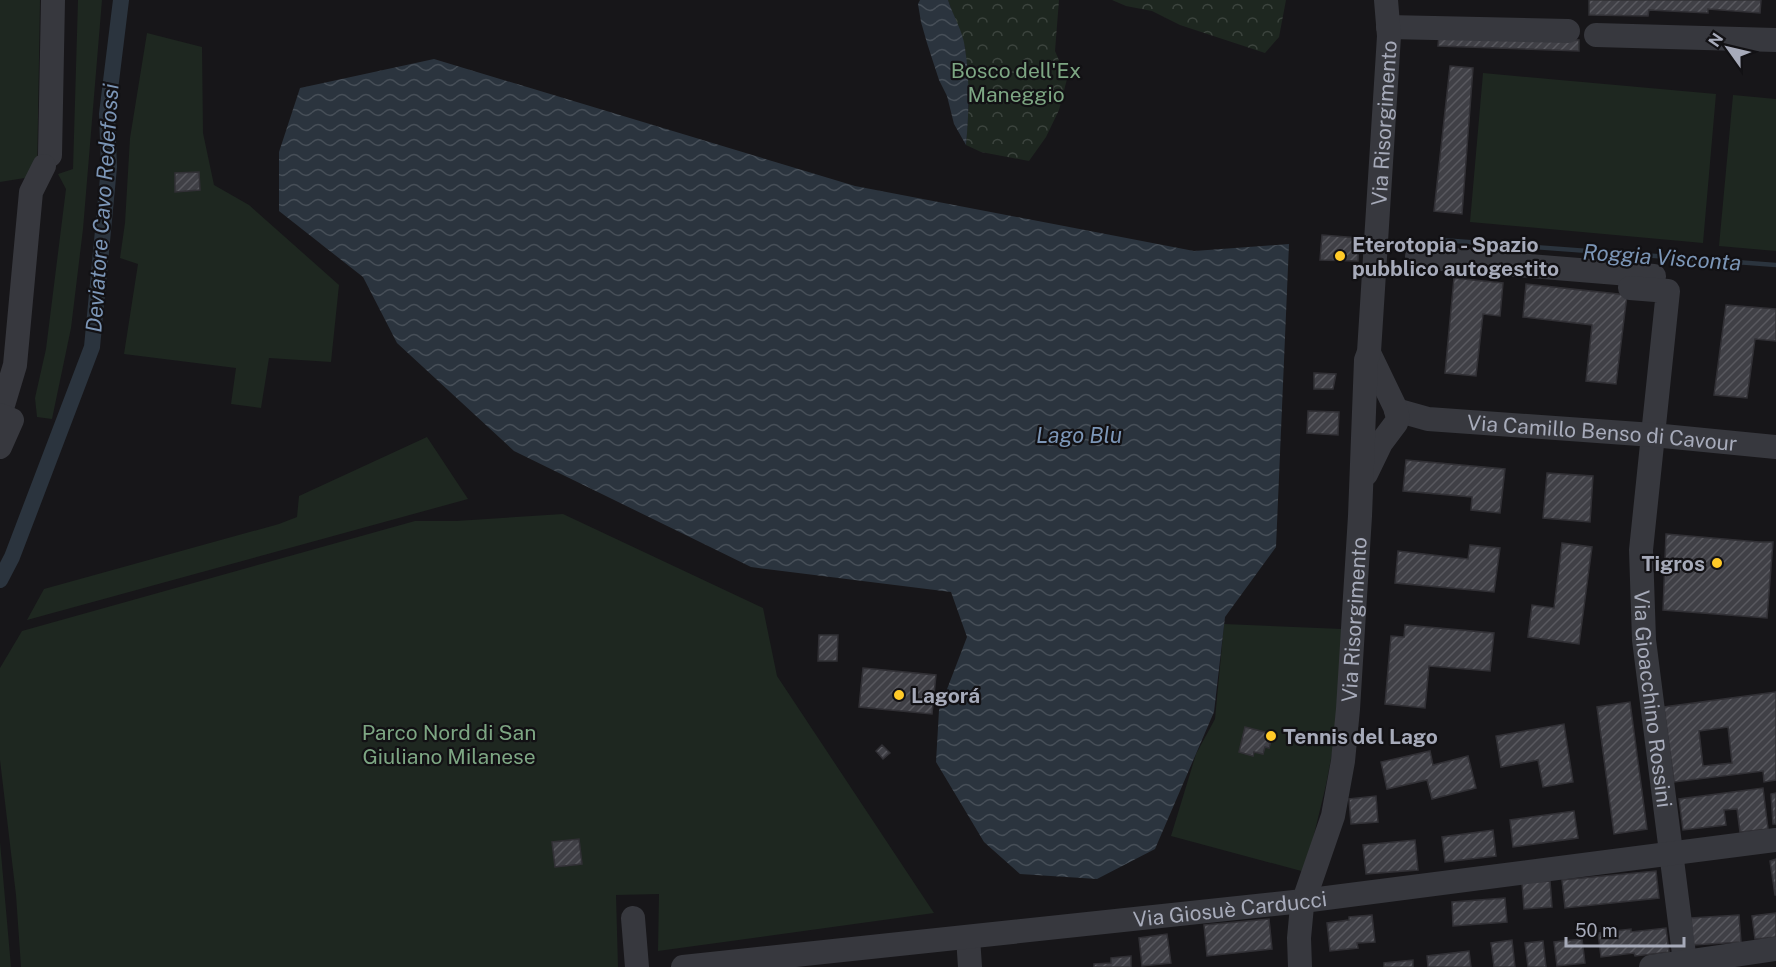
<svg xmlns="http://www.w3.org/2000/svg" width="1776" height="967" font-family="'Public Sans',sans-serif">
  <style>
    .green { fill: #1e2720 }
    .forest { fill: url(#forest-crowns) }
    .water { fill: url(#water-waves) }
    .lines { fill: none; stroke-linecap: round; stroke-linejoin: round }
    .stream { stroke: #2b343e; stroke-width: 4.5 }
    .canal { stroke: #2b343e; stroke-width: 16 }
    .building { fill: url(#building-hatch); stroke: #313035; stroke-width: 1.5; fill-rule: evenodd }
    .minor { stroke: #37383e; stroke-width: 24 }
    .poi-dot { fill: #ffca28; stroke: #121114; stroke-width: 2 }
    .labels { text-anchor: middle; dominant-baseline: central; stroke-width: 4.5; stroke-linejoin: round; paint-order: stroke }
    .park-label { font-size: 21px; fill: #7da683; stroke: #121114 }
    .street-label { font-size: 21px; fill: #a7abba; stroke: #121114 }
    .poi-label { font-size: 21px; font-weight: bold; fill: #a7abba; stroke: #121114; text-anchor: start }
    .water-label { font-size: 22px; font-style: italic; fill: #7c96b7; stroke: #121114 }
  </style>
  <defs>
    <pattern id="forest-crowns" width="20" height="18" patternUnits="userSpaceOnUse" patternTransform="scale(1.5)"><rect width="20" height="18" fill="#1e2720"/><path d="M2 6a3 3 0 1 1 6 0M12 15a3 3 0 1 1 6 0" fill="none" stroke="#3c443e"/></pattern>
    <pattern id="water-waves" width="16" height="10" patternUnits="userSpaceOnUse" patternTransform="scale(1.5)"><rect width="16" height="10" fill="#2b343e"/><path d="M0 5q4-4 8 0t8 0" fill="none" stroke="#474f58"/></pattern>
    <pattern id="building-hatch" width="6" height="6" patternUnits="userSpaceOnUse" patternTransform="scale(1.5)"><rect width="6" height="6" fill="#404046"/><path d="M-1 1l2-2M0 6l6-6M5 7l2-2" fill="none" stroke="#59595f"/></pattern>
  </defs>
  <rect width="100%" height="100%" fill="#171619"/>
  <!-- green -->
  <path class="green" d="M0,0H40L37,176L0,182Z
    M78,0H102L83,229L71,328L52,419L37,417L35,398L46,349L66,189L58,174L73,169Z
    M147,33L202,47L203,133L214,185L249,205L339,285L331,362L269,358L261,408L231,404L236,368L124,354L138,264L120,258L125,223L130,138Z
    M1483,73L1716,94L1703,243L1470,222Z
    M1733,95L1776,99V251L1719,246Z
    M427,437L468,499L27,620L44,589L279,524L297,517L299,496Z
    M563,514L763,608L777,676L934,913L658,951L659,894L616,895L618,967H21L16,895L0,760V668L22,631L415,521H456Z
    M1224,624L1342,629L1340,712L1326,785L1305,872L1171,836L1196,754L1215,719Z
    M0,842L11,967H0Z"/>
  <!-- forest -->
  <path class="forest" d="M948,0H1059L1055,51L1067,79L1059,110L1046,137L1029,161L981,152L966,145L969,101L965,47Z
    M1112,0H1286L1279,37L1265,53L1180,25L1152,11L1126,6Z"/>
  <!-- water -->
  <path class="water" d="M920,0H948C953,16 963,31 965,48C970,80 969,113 966,145L954,124L947,96L939,80L927,43L921,22L918,4Z
    M434,59L855,186L1194,251L1289,244L1276,547L1225,617L1214,712L1155,849L1097,879L1020,874L984,842L936,762L939,710L967,637L951,592L751,567L514,451L397,343L363,277L279,211V152L300,88Z"/>
  <g class="lines">
    <!-- stream -->
    <path class="stream" d="M1441,240L1776,265"/>
    <!-- canal -->
    <path class="canal" d="M0,580L12,557L92,347L109,167L107,114L121,0"/>
  </g>
  <!-- building -->
  <path class="building" d="M1589,0H1761L1760,13L1708,9V13L1649,10L1648,16L1589,15Z
    M1439,35L1579,40V51L1438,46Z
    M1450,66L1473,68L1462,214L1434,211Z
    M199,172L200,190L175,192V173Z
    M1322,235L1359,238L1358,261L1320,260Z
    M1454,278L1503,283L1500,316L1483,314L1476,376L1445,373Z
    M1526,284L1627,295L1616,384L1586,381L1592,325L1523,317Z
    M1726,305L1776,309V341L1755,339L1747,398L1714,395Z
    M1314,373L1336,374L1333,389H1314Z
    M1308,411L1339,412L1338,435L1307,433Z
    M1406,460L1505,469L1500,513L1471,510L1472,497L1403,491Z
    M1547,473L1593,476L1590,522L1543,518Z
    M1666,534L1759,542H1773L1767,618L1663,610Z
    M1562,543L1592,547L1579,644L1528,637L1532,605L1554,608Z
    M1470,545L1500,548L1494,592L1395,583L1398,551L1468,559Z
    M1405,625L1494,633L1490,671L1429,666L1425,708L1385,704L1391,636L1404,637Z
    M819,635H838L837,661H818Z
    M863,668L936,675L932,714L859,707Z
    M1776,692V780L1764,782L1763,771L1674,782L1664,707ZM1728,727L1732,763L1703,766L1699,731Z
    M1630,702L1647,829L1614,834L1597,707Z
    M1564,724L1573,782L1543,787L1538,760L1501,767L1496,736Z
    M1245,727L1273,734L1269,748L1265,747L1263,754L1254,752L1253,756L1239,752Z
    M882,745L890,753L883,759L876,751Z
    M1430,751L1433,765L1468,756L1476,788L1432,799L1427,780L1387,789L1381,762Z
    M1763,788L1768,829L1740,832L1737,809L1724,810L1726,825L1683,830L1679,799Z
    M1776,793V824H1773L1771,794Z
    M1376,796L1378,822L1351,824L1349,799Z
    M1574,811L1578,838L1513,847L1510,820Z
    M1493,830L1496,856L1445,862L1442,837Z
    M579,839L582,864L555,867L552,842Z
    M1415,840L1418,870L1366,874L1363,845Z
    M1776,859V895H1775L1770,861Z
    M1656,871L1659,898L1565,908L1562,880Z
    M1550,881L1552,907L1524,909L1522,883Z
    M1505,898L1507,922L1453,926L1452,902Z
    M1776,913V937L1755,939L1752,916Z
    M1372,915L1375,942L1357,943L1358,948L1330,951L1327,923L1349,920V917Z
    M1739,915L1741,942L1693,945L1691,918Z
    M1269,919L1272,949L1207,956L1204,925Z
    M1666,928L1669,952L1635,956L1634,953L1601,957L1598,933L1631,929V932Z
    M1167,934L1171,963L1142,966L1139,938Z
    M1582,939L1585,963L1557,966L1554,942Z
    M1512,940L1515,967H1494L1491,943Z
    M1543,941L1546,967H1528L1525,943Z
    M1469,951L1471,967H1428L1427,956Z
    M1131,956V967H1094V964L1111,963V958Z
    M1413,960V967H1384V963Z"/>
  <g class="lines">
    <!-- minor -->
    <g class="minor">
      <path d="M1388,27L1568,31"/>
      <path d="M1596,35L1776,40"/>
      <path d="M50,155L53,0"/>
      <path d="M1417,257L1654,276"/>
      <path id="s1" d="M1630,288L1668,291L1641,550L1644,640L1685,962"/>
      <path id="s2" d="M1396,410L1428,419L1653,435L1776,447"/>
      <path d="M0,415L15,365L31,192L44,166"/>
      <path d="M0,415L12,420L0,447"/>
      <path d="M1366,474L1381,443L1396,423L1398,418L1395,407L1369,353"/>
      <path d="M633,918L637,967"/>
      <path d="M968,937L970,967"/>
      <path id="s3" d="M683,967L1303,901L1776,840"/>
      <path id="s4" d="M1300,967L1299,938L1302,906L1333,816L1343,761L1348,709L1360,516L1366,360L1369,352L1389,36L1386,0"/>
      <path d="M1651,967L1776,949"/>
    </g>
  </g>
  <!-- markers -->
  <g class="poi-dot">
    <circle cx="1340" cy="256" r="6"/>
    <circle cx="1717" cy="563" r="6"/>
    <circle cx="899" cy="695" r="6"/>
    <circle cx="1271" cy="736" r="6"/>
  </g>
  <g class="labels">
    <!-- park labels -->
    <g class="park-label">
      <text x="1016" y="70">Bosco dell'Ex<tspan x="1016" dy="24">Maneggio</tspan></text>
      <text x="449" y="732">Parco Nord di San<tspan x="449" dy="24">Giuliano Milanese</tspan></text>
    </g>
    <!-- street labels -->
    <g class="street-label">
      <text stroke="none"><textPath href="#s4" startOffset="852">Via Risorgimento</textPath></text>
      <text stroke="none"><textPath href="#s2" startOffset="208">Via Camillo Benso di Cavour</textPath></text>
      <text stroke="none"><textPath href="#s4" startOffset="354">Via Risorgimento</textPath></text>
      <text stroke="none"><textPath href="#s1" startOffset="448">Via Gioacchino Rossini</textPath></text>
      <text stroke="none"><textPath href="#s3" startOffset="550">Via Giosuè Carducci</textPath></text>
    </g>
    <!-- poi labels -->
    <g class="poi-label">
      <text x="1352" y="244">Eterotopia - Spazio<tspan x="1352" dy="24">pubblico autogestito</tspan></text>
      <text x="1705" y="563" text-anchor="end">Tigros</text>
      <text x="911" y="695">Lagorá</text>
      <text x="1283" y="736">Tennis del Lago</text>
    </g>
    <!-- water labels -->
    <g class="water-label">
      <text transform="translate(102 208) rotate(-86)">Deviatore Cavo Redefossi</text>
      <text transform="translate(1662 257) rotate(4)">Roggia Visconta</text>
      <text x="1079" y="435">Lago Blu</text>
    </g>
  </g>
  <!-- north arrow -->
  <g transform="translate(1728 48) rotate(304)" stroke="#121114" stroke-width="4.5" paint-order="stroke">
  <path d="M0-4.5L10 22L0 15L-10 22Z" fill="#a7abba"/>
  <text y="-9" font-size="16" font-weight="bold" text-anchor="middle" fill="#a7abba">N</text>
  </g>
  <!-- scale -->
  <path d="M1566 937v9h118v-9" fill="none" stroke="#a7abba" stroke-width="3"/>
  <text x="1575" y="937" font-size="18" fill="#a7abba" stroke="#121114" stroke-width="4.5" paint-order="stroke">50 m</text>
</svg>
